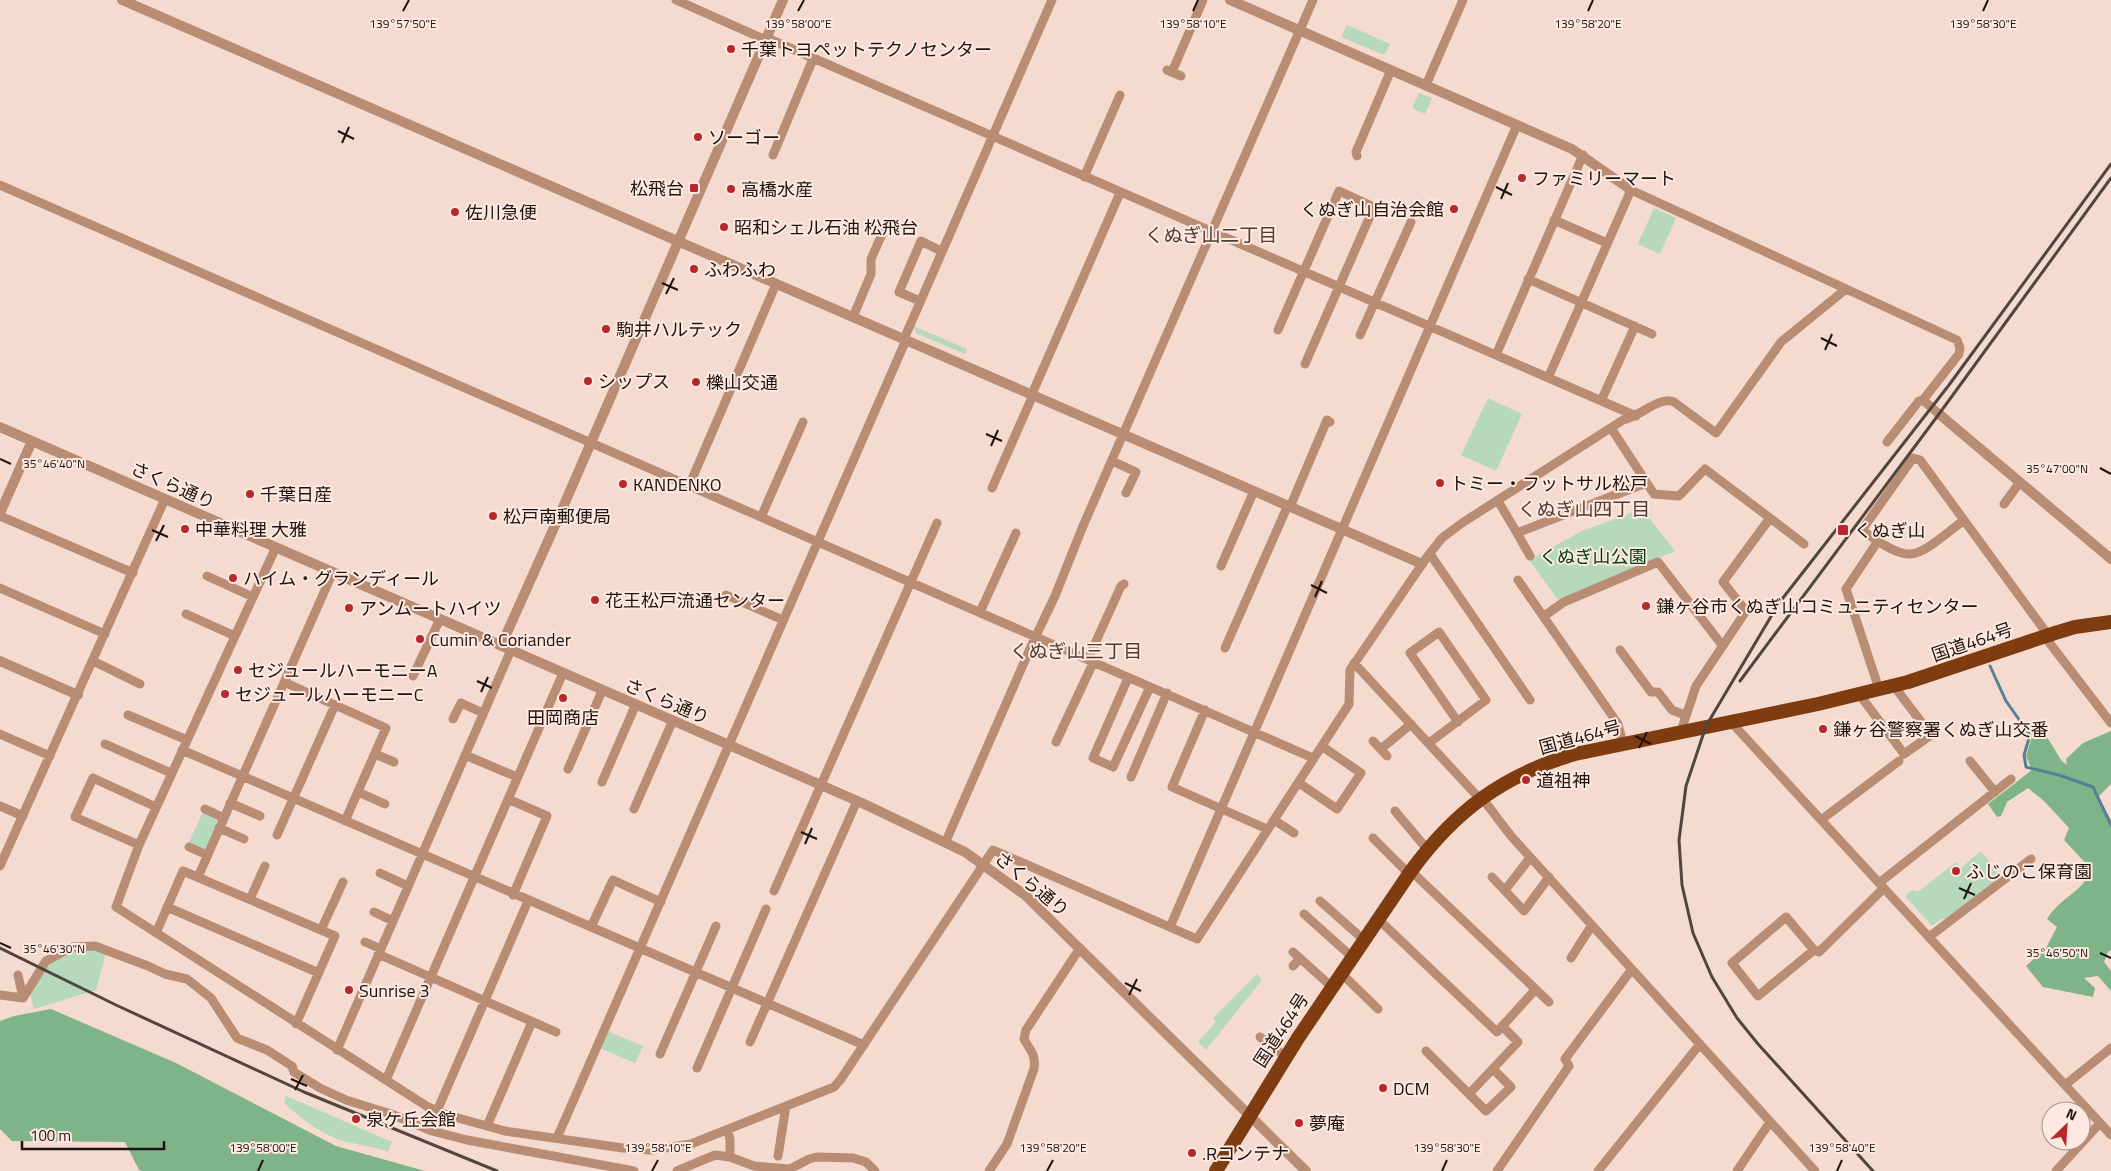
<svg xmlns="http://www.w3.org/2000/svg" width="2111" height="1171" font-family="'Titillium Web','Noto Sans JP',sans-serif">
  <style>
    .green { fill: #b6d8bb }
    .forest { fill: #7fb489 }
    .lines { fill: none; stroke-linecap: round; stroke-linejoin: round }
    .stream { stroke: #548196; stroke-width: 3 }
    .minor { stroke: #b98c74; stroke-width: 9 }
    .tertiary { stroke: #b98c74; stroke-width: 10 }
    .trunk { stroke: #7e3c10; stroke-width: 14 }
    .rail { stroke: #52453f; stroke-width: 3 }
    .ticks { fill: none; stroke: #1d1410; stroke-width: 2 }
    .poi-dot { fill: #b7272c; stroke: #fee9e0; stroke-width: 2 }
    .labels { text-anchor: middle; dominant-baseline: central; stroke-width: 4; stroke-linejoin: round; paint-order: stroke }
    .poi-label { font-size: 18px; fill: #1d1410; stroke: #fee9e0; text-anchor: start }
    .street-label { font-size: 18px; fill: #1d1410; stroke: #fee9e0 }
    .park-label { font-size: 18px; fill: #004018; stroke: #fee9e0 }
    .neighbourhood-label { font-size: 19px; fill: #513c33; stroke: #fee9e0 }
    .ticks-label { font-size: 12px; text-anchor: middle; fill: #1d1410; stroke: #fee9e0; stroke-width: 4; stroke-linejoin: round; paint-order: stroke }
  </style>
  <rect width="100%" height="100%" fill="#f4dacf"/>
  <!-- green -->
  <path class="green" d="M1347,25L1390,44L1384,55L1341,37Z
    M1419,93L1432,98L1425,114L1412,108Z
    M1654,208L1676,218L1660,254L1638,244Z
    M913,326L967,349L965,354L916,333Z
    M1488,398L1522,414L1496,471L1461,455Z
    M1642,509L1675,551L1558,600L1529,560L1582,531Z
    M203,812L218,819L219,822L206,850L204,851L188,844Z
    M1981,851L2001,877L1945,920L1942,918L1932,926L1905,896L1912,890L1918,892L1956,862L1961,868Z
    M94,948L106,953L96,990L34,1009L30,993L50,962L73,949Z
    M1257,974L1262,980L1206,1050L1198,1042L1216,1022L1213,1018Z
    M607,1031L643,1046L635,1063L600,1048Z
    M286,1096L392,1142L388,1152C372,1146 359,1145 343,1141C320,1134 302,1119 284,1103Z"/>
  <!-- forest -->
  <path class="forest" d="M2111,731V784L2098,797L2111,820V950L2108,952L2104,962L2111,971V991L2098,976L2084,978L2095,988L2093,997L2043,987L2026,966L2046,948L2057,927L2047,919C2060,898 2082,892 2092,870L2064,840L2069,828L2044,801L2028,788L2007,802L2001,816L1997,817L1988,804L2032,770L2026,756L2032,737H2047L2061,760L2067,765L2066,759L2083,743Z
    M51,1009L176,1063L336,1146L425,1171H142L139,1170L125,1142L12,1141L0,1129V1021L14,1016Z"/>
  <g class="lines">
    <!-- stream -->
    <path class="stream" d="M1990,666L2006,701L2030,735L2024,755L2026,767L2059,775L2093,787L2111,825"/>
    <!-- minor -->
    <path class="minor" d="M676,0L766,40
      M767,38L1636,416
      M1167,70L1181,76
      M1172,72L1203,0
      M1426,85L1463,0
      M773,155L813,59
      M1357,156L1356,152L1391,70
      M1084,177L1120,95
      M0,185L1313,758
      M1554,220L1607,243
      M1528,279L1652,334
      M920,301L899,292L921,241L941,251
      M853,317L871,274V259L883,232
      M1278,330L1339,191L1374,207L1305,364
      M1360,335L1411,222
      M904,339L1052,0
      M1496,355L1583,155
      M1548,378L1631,190L1957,340L1960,348L1959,354L1923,400L1939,414
      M1032,394L1120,193
      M1601,401L1635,326
      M1611,428L1654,494L1679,496L1705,469L1770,518L1723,582L1746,611L1696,686L1683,725V731
      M1887,442L1919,401L1923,400
      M1112,461L1136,472L1126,493
      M689,486L776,284
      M992,488L1033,395
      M1498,501L1517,533L1646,483
      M2004,504L2020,482
      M1290,507L1327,420L1330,422
      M0,516L133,573
      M761,517L803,422
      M1770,518L1804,544
      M1963,521C1950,530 1925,554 1910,554C1896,555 1873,538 1862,530L1913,458L1920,460L2048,635
      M1517,533L1530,556
      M1878,541L1846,589L1879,689
      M276,547L139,845L116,907L428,1107L447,1115L487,1126L532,1022
      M1430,554L1530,700
      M1221,566L1254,491
      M207,576L253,597
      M1518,580L1618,724L1623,744
      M0,588L105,634
      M726,595L783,620
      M980,612L1016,533
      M186,614L235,636
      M1544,616L1564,602L1658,562L1722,645
      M2045,637L2111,723
      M1225,648L1288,505
      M1620,650L1651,692H1658L1672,710L1685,715
      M1088,659L1121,586L1124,584
      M93,661L140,684
      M1354,663L1480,799
      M413,676L440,619
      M1128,678L1093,758L1113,767L1150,687
      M284,682L386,728L345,821
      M1859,694L1904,754L1931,735L1894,686
      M1205,710L1172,787L1267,829
      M128,715L187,740
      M453,719L461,703L483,713
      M1731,722L2111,1135
      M0,734L50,756
      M1373,741L1387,756
      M1056,742L1093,663
      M1429,743L1486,700L1439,632L1410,653L1458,722
      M105,744L171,773
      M1381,749L1411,724
      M182,750L864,1045
      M375,754L394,762
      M465,755L517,777
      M1970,761L1995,792
      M568,769L602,691
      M1131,777L1167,693
      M602,782L636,704
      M1299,783L1337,809L1361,773L1323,747
      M358,792L385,804
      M1482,798L1511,836L1815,1171
      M508,799L547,816L513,895
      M230,803L260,816
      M0,806L23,816
      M205,809L224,818
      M634,809L673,720
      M1395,811L1427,849
      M1274,820L1294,833
      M1821,820L1899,761
      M219,828L244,839
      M277,835L335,705
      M1373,838L1409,874
      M946,841L1033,642L1055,596L1083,526L1313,0
      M139,845L75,817L93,778L156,807
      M189,847L207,855
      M0,866L165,499
      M1411,871L1549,1002
      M380,873L408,886
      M198,877L333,572
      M1492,877L1524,911L1549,877
      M1879,883L2011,779
      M1505,890L1530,858
      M774,891L937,523
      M250,899L265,866
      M1320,901L1364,940
      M167,907L319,973
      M374,912L393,921
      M1304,914L1352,957
      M1378,919L1497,1032L1535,990
      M591,927L613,880L661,902
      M1170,927L1517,125
      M321,930L343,882
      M156,933L183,871L335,936L296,1024
      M1929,937L2031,859
      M365,942L381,949
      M1814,950L1758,996L1732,963L1786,917L1814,950L1819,952L1884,888
      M1293,952L1332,987
      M378,954L556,1032
      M1571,958L1592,925
      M1293,966L1300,958
      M1341,973L1378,1009
      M18,975L23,998
      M0,995L23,998L46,961L72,947L95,946L148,966L165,974L187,979L211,998L237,1038L267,1050L292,1066L294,1072L320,1088L346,1100L391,1114L432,1131L467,1140L634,1171
      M1260,1037L1286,1057
      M750,1042L857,801
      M337,1050L511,650
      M1426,1051L1486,1111L1511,1087L1493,1069
      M660,1054L716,926
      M697,1068L766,909
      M386,1080L563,673
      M2065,1085L2111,1048
      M1469,1094L1518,1042L1502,1026
      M437,1111L528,901
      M487,1126L505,1131L623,1148L651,1150L691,1144L834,1087L841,1079L993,850L1197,939L1349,704L1350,670L1427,557L1442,538L1462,523L1623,420C1639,417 1661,395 1674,402L1716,433L1781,342L1846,289
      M728,1130L730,1140V1157
      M557,1138L906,340
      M778,1156L786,1106
      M677,1171L715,1155L730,1157L754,1166L790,1169L809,1159L817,1157L853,1158L866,1162L875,1171
      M989,1171L1007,1144L1034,1069C1036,1053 1030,1051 1024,1039L1026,1030L1080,948
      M1497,1171L1569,1066L1565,1059L1632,969
      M1598,1171L1700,1044
      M1737,1171L1770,1122
      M2056,1171L2100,1123"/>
    <!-- tertiary -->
    <path class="tertiary" d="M122,0L1422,564
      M1230,0L1572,149L1631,190
      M1939,414L2111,559
      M0,427L862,803L965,852L1025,895L1306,1171
      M0,513L32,441
      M501,646L557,521L783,0
      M0,661L78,695"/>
    <!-- trunk -->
    <path class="trunk" d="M1216,1171L1298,1038L1411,871C1455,811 1503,775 1575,754L1818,704L1908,682L2055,633L2075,627L2111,622"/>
    <!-- rail -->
    <path class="rail" d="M1740,681L1939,414L2111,178
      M0,948L116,1005L304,1092L497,1171
      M1873,1171L1758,1044L1737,1018L1712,977L1693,933L1682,885L1679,840L1686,786L1706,726L1779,603L1949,385L2111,164"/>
  </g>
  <!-- ticks -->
  <path class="ticks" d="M403,11L409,0M798,11L804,0M1193,11L1198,0M1588,11L1593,0M1983,11L1988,0M338,131L354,139M342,143L349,127M1496,187L1512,195M1501,199L1508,183M662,283L678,290M666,294L674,278M1821,338L1837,346M1825,350L1832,334M986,434L1002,441M991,446L998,430M0,459L11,464M2100,468L2111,474M152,530L168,537M156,541L164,525M1311,585L1327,593M1315,597L1322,581M477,681L492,688M481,692L488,677M1635,736L1651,744M1639,748L1647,732M801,832L817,839M805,844L812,828M1959,888L1975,895M1964,899L1971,883M0,943L11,948M2100,953L2111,958M1125,983L1141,991M1129,995L1137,979M291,1079L307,1086M295,1090L303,1075M258,1171L263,1160M652,1171L658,1160M1047,1171L1053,1160M1442,1171L1447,1160M1837,1171L1842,1160"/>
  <!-- markers -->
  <g class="poi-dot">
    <circle cx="731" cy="49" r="5"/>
    <circle cx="698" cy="137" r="5"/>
    <circle cx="1522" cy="178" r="5"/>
    <rect x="689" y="183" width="10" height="10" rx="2.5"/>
    <circle cx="731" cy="189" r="5"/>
    <circle cx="1454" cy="209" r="5"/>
    <circle cx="455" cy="212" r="5"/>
    <circle cx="724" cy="227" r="5"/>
    <circle cx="694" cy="269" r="5"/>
    <circle cx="606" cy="329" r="5"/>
    <circle cx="588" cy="381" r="5"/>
    <circle cx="696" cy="382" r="5"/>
    <circle cx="1440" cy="483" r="5"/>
    <circle cx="623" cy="484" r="5"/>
    <circle cx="250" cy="494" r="5"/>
    <circle cx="493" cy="516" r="5"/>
    <circle cx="185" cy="529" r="5"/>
    <rect x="1837" y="524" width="12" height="12" rx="2.5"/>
    <circle cx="233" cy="578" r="5"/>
    <circle cx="595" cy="600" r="5"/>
    <circle cx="1646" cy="606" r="5"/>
    <circle cx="349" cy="608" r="5"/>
    <circle cx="420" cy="639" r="5"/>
    <circle cx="238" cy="670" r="5"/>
    <circle cx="225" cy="694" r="5"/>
    <circle cx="563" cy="698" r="5"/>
    <circle cx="1823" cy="729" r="5"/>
    <circle cx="1526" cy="780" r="5"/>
    <circle cx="1956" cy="871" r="5"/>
    <circle cx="349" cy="990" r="5"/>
    <circle cx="1383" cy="1088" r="5"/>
    <circle cx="356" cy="1119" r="5"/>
    <circle cx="1299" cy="1123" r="5"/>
    <circle cx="1192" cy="1153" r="5"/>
  </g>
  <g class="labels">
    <!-- poi labels -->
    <g class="poi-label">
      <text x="741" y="49">千葉トヨペットテクノセンター</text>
      <text x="708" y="137">ソーゴー</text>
      <text x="1532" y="178">ファミリーマート</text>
      <text x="684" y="188" text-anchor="end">松飛台</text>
      <text x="741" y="189">高橋水産</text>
      <text x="1444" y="209" text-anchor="end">くぬぎ山自治会館</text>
      <text x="465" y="212">佐川急便</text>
      <text x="734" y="227">昭和シェル石油 松飛台</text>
      <text x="704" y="269">ふわふわ</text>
      <text x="616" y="329">駒井ハルテック</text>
      <text x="598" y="381">シップス</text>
      <text x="706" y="382">櫟山交通</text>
      <text x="1450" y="483">トミー・フットサル松戸</text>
      <text x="633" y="484">KANDENKO</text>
      <text x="260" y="494">千葉日産</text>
      <text x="503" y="516">松戸南郵便局</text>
      <text x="195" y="529">中華料理 大雅</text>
      <text x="1854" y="530">くぬぎ山</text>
      <text x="243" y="578">ハイム・グランディール</text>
      <text x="605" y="600">花王松戸流通センター</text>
      <text x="1656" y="606">鎌ヶ谷市くぬぎ山コミュニティセンター</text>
      <text x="359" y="608">アンムートハイツ</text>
      <text x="430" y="639">Cumin &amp; Coriander</text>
      <text x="248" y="670">セジュールハーモニーA</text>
      <text x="235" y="694">セジュールハーモニーC</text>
      <text x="563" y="717" text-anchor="middle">田岡商店</text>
      <text x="1833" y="729">鎌ヶ谷警察署くぬぎ山交番</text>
      <text x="1536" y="780">道祖神</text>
      <text x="1966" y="871">ふじのこ保育園</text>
      <text x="359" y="990">Sunrise 3</text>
      <text x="1393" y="1088">DCM</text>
      <text x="366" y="1119">泉ケ丘会館</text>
      <text x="1309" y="1123">夢庵</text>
      <text x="1202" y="1153">.Rコンテナ</text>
    </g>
    <!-- street labels -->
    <g class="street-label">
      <text transform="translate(173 485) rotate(24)">さくら通り</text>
      <text transform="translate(1972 642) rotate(-19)">国道464号</text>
      <text transform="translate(667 701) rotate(23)">さくら通り</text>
      <text transform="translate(1580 737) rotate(-15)">国道464号</text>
      <text transform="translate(1032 884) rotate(40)">さくら通り</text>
      <text transform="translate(1281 1030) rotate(-57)">国道464号</text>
    </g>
    <!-- park labels -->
    <g class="park-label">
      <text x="1593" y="556">くぬぎ山公園</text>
    </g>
    <!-- neighbourhood labels -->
    <g class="neighbourhood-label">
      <text x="1211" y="234">くぬぎ山二丁目</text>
      <text x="1584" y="508">くぬぎ山四丁目</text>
      <text x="1076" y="650">くぬぎ山三丁目</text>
    </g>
  </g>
  <g class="ticks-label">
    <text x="403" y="28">139°57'50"E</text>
    <text x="798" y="28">139°58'00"E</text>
    <text x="1193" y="28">139°58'10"E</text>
    <text x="1588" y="28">139°58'20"E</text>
    <text x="1983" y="28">139°58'30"E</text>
    <text x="54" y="468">35°46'40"N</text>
    <text x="2057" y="473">35°47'00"N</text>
    <text x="54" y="953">35°46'30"N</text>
    <text x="2057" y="957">35°46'50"N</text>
    <text x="263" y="1152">139°58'00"E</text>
    <text x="658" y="1152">139°58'10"E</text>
    <text x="1053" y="1152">139°58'20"E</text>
    <text x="1447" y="1152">139°58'30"E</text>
    <text x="1842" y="1152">139°58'40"E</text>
  </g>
  <!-- north arrow -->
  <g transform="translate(2066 1126) rotate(25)"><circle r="24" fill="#fee9e0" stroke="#a4948d"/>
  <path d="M0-4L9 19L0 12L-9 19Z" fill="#b7272c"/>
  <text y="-8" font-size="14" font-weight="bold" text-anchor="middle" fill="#1d1410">N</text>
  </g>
  <!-- scale -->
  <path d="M22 1141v8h142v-8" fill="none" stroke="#1d1410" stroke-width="2.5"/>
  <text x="30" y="1141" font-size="15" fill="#1d1410" stroke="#fee9e0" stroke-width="4" paint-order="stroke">100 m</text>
</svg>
